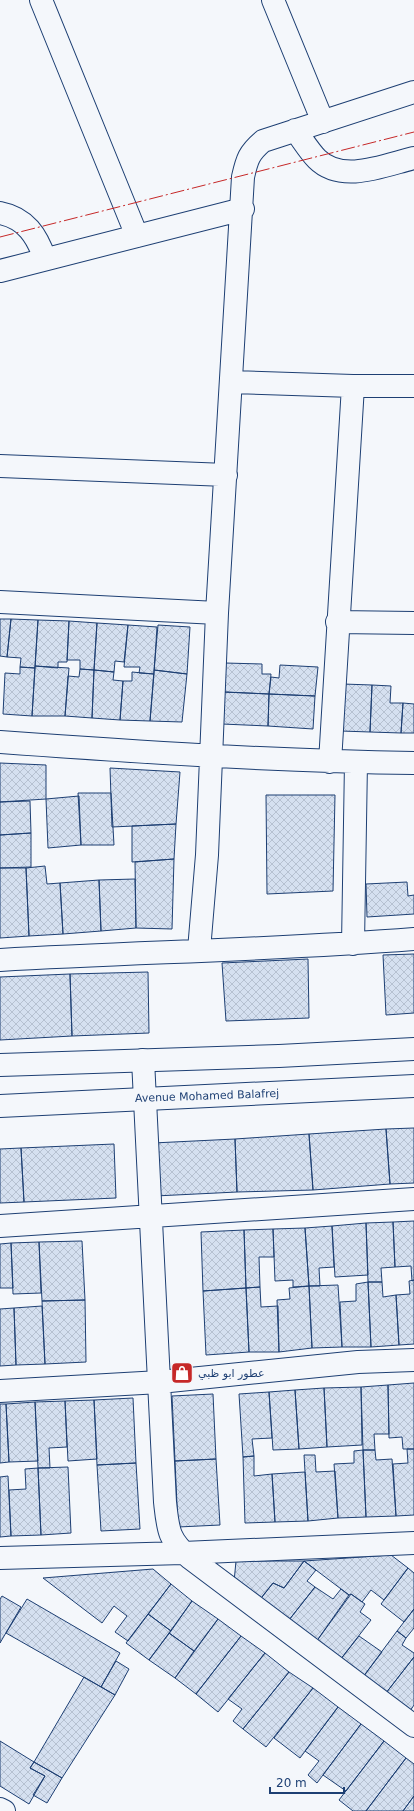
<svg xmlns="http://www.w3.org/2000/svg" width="414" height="1811" font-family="'DejaVu Sans',Vazirmatn,sans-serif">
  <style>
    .building { fill: url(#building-cross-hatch); stroke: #1d3f73 }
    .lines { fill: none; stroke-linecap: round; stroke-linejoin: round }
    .street-casing { stroke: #1d3f73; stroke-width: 24 }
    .secondary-casing { stroke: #1d3f73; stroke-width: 24 }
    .street { stroke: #f4f7fb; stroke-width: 22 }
    .secondary { stroke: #f4f7fb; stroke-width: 22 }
    .power { stroke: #c62828; stroke-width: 1; stroke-dasharray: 14 3 2 3; stroke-linecap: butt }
    .labels { text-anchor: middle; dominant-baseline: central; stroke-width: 3; stroke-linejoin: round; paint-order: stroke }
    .street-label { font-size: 11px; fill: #1d3f73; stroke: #f4f7fb }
    .poi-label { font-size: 11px; fill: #1d3f73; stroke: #f4f7fb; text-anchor: start }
  </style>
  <defs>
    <pattern id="building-cross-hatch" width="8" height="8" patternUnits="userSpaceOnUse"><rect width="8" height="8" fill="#d5e0f0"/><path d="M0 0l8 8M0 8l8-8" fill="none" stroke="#b6c1d1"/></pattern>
  </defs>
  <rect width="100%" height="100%" fill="#f4f7fb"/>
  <!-- building -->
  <path class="building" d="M0,619H11L7,657L0,656Z
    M11,619L38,620L35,668L20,667L21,658L7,657Z
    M38,620L69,621L67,662H58V668L35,666Z
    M69,621L97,623L94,670L80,669V660H67Z
    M97,623L128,625L124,662L115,661L114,672L94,670Z
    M128,625L157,627L154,674L139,673L140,667H124Z
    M158,625L190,627L187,674L154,670Z
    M225,663L262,664V674H271L269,694L224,692Z
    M280,665L318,667L315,696L269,694L271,677L279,678Z
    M35,666L69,668L65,716H32Z
    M20,667L35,668L32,716L3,714L5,673L20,674Z
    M80,669L94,670L92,718L65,716L68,676L79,677Z
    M94,670L114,672L113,680L123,681L120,720L92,718Z
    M154,670L187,674L182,722L150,721Z
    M132,672L154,674L150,721L120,720L123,681H132Z
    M343,684L372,685L370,732L341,731Z
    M372,685L391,686L390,703H403L401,733L370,732Z
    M224,692L269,694L268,726L222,724Z
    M269,694L315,696L313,729L268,726Z
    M403,703L414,704V733H401Z
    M0,763L46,765V799L0,802Z
    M110,768L180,772L176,824L112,827Z
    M78,793H111L114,845H81Z
    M266,795H335L333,891L267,894Z
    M79,796L81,845L48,848L46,799Z
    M30,801L31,833L0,835V802Z
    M176,824L174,859L132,862V826Z
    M31,833V867L0,868V835Z
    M174,859L172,929L136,928L135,862Z
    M45,866L47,884L60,883L63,934L29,936L26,868Z
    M0,868H26L29,936L0,938Z
    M135,879L136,928L101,931L99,880Z
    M99,880L101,931L63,934L60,883Z
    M407,882L408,896L414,895V914L367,917L366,884Z
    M414,954V1013L386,1015L383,955Z
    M308,959L309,1018L226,1021L222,963Z
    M148,972L149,1033L72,1036L70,974Z
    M70,974L72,1036L0,1040V977Z
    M414,1128V1183L390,1184L386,1129Z
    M386,1129L390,1184L313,1190L309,1134Z
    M309,1134L313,1190L237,1192L235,1139Z
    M235,1139L237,1192L155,1196L153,1143Z
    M114,1144L116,1198L24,1202L21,1148Z
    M21,1148L24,1202L0,1203V1149Z
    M414,1221V1280L412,1281L411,1266L395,1267L393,1222Z
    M393,1222L395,1267L381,1268L382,1282H368L366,1223Z
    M366,1223L368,1275L335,1277L332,1226Z
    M332,1226L334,1267L319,1268L320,1286H309L305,1228Z
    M305,1228L309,1286L293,1287V1280L275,1281L273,1229Z
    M273,1229L274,1257H259L260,1287L246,1288L244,1230Z
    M244,1230L246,1288L203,1291L201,1232Z
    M82,1241L85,1300L42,1301L39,1242Z
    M39,1242L41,1293L13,1294L11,1243Z
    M11,1243L13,1288H0V1244Z
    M414,1280V1344L399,1345L396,1295L410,1294L409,1281Z
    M368,1282L371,1347H342L340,1302L356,1301V1284Z
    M368,1282H382L383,1297L396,1295L399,1345L371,1347Z
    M338,1285L342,1347L312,1348L309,1286Z
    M309,1286L312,1348L279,1352L277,1300L290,1299L289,1288Z
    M260,1287L261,1307L278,1306L279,1352H249L246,1288Z
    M246,1288L249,1352L206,1355L203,1291Z
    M85,1300L86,1362L45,1364L42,1301Z
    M42,1306L45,1364L16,1365L14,1308Z
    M14,1308L16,1365L0,1366V1309Z
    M414,1383V1449H403L402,1437L389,1438L388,1385Z
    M388,1385L389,1434H374L375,1450H363L361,1387Z
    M361,1387L362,1445L327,1447L324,1388Z
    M324,1388L327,1447L299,1449L295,1390Z
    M295,1390L299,1449L273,1450L269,1392Z
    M269,1392L272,1438L252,1439L254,1456L243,1457L239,1394Z
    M213,1394L216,1459L175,1461L172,1396Z
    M133,1398L136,1463L97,1465L94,1400Z
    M94,1400L97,1459L68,1461L65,1401Z
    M65,1401L67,1447L49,1448L50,1468H38L35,1402Z
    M35,1402L38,1461L9,1462L6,1404Z
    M0,1404H6L9,1462L0,1463Z
    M407,1449H414V1515L396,1516L393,1464L408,1463Z
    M363,1450L366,1517L338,1518L334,1464L354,1463V1451Z
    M363,1450H375L376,1460L392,1459L396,1516L366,1517Z
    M304,1455H315L316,1472L335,1471L338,1518L308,1521Z
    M254,1456V1476L272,1474L275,1522L245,1523L243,1457Z
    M216,1459L220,1525L178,1527L175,1461Z
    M136,1463L140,1529L101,1531L97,1465Z
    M68,1467L71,1533L41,1535L38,1468Z
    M38,1468L41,1535L11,1536L9,1490L26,1489L25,1469Z
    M305,1472L308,1521L275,1522L272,1474Z
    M8,1476L11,1536L0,1537V1477Z
    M391,1555L408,1568L384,1600L371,1590L362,1602L351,1594L349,1595L304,1561Z
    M236,1561H304L284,1588L273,1583L259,1601L234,1582Z
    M304,1561L316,1570L307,1581L315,1587L289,1620L261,1598L273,1583L284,1588Z
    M408,1568L414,1573V1609L404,1622L381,1604Z
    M153,1569L171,1584L128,1641L115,1632L127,1616L114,1606L102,1623L43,1578Z
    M171,1584L192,1601L171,1631L148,1614Z
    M315,1587L333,1599L341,1589L349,1595L316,1642L289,1620Z
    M351,1594L365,1604L360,1612L371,1620L340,1660L316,1642Z
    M2,1596L21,1607L0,1643V1599Z
    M27,1599L120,1653L101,1687L6,1633Z
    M192,1601L218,1619L194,1651L169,1633Z
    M414,1609V1628L406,1638L397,1631Z
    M148,1614L171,1631L149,1660L126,1643Z
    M218,1619L241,1636L196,1694L175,1678Z
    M397,1631L406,1638L402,1645L414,1653V1657L386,1693L363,1677Z
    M169,1633L194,1651L175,1678L149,1660Z
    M241,1636L265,1653L218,1712L196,1694Z
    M359,1636L382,1652L363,1677L340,1660Z
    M265,1653L289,1672L243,1729L233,1721L242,1709L228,1699Z
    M414,1657V1705L410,1711L386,1693Z
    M116,1661L129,1669L115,1695L101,1687Z
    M289,1672L313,1688L266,1747L243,1729Z
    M84,1677L115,1695L62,1778L34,1762Z
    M313,1688L338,1707L300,1758L274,1738Z
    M338,1707L361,1724L317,1783L308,1775L319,1761L305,1751Z
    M361,1724L384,1741L346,1791L323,1775Z
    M0,1741L34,1762L30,1768L45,1776L29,1804L0,1786Z
    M384,1741L406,1758L366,1811H353L339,1800Z
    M406,1758L414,1764V1796L403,1811H366Z
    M34,1762L62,1778L47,1803L33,1795L45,1776L30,1768Z
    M414,1796V1811H403Z"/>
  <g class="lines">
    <!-- street casing -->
    <g class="street-casing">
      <path id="street" d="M41,0L137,236
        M273,0L323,122
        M295,130C302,139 309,151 317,159C342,184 385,165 414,158
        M0,213C26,218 37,236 45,259
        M0,271L243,209
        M232,382L353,386H414
        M0,466L226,475
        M0,602L217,613
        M337,622L414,623
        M0,742C138,752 276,761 414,763
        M330,762L353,386
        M353,944L356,762
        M199,950L207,855L217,613L243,177C247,159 249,153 263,141L414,92
        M0,960C138,952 276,950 414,939
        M143,1060L165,1502C168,1529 168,1540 190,1558L414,1726
        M0,1226L414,1199
        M0,1391L160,1382L358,1362L414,1360
        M0,1558L183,1553L414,1543
        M0,1809L4,1811"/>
    </g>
    <!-- secondary casing -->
    <g class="secondary-casing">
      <path id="secondary" d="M0,1065L279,1056L414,1049
        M0,1106L414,1086"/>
    </g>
    <!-- street -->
    <use href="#street" class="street"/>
    <!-- secondary -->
    <use href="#secondary" class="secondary"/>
    <!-- power -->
    <path class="power" d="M0,237L414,132"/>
  </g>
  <!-- icons -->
  <defs>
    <g id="shop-square" transform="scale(1.15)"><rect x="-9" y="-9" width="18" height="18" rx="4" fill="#c62828" stroke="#f4f7fb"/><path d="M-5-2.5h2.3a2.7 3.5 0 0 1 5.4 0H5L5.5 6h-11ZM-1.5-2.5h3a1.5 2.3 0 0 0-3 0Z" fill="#fff"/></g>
  </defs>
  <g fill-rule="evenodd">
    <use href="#shop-square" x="182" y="1373"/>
  </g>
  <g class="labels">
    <!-- street labels -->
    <g class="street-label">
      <text transform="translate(207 1096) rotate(-2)">Avenue Mohamed Balafrej</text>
    </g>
    <!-- poi labels -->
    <g class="poi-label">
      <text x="198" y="1373">عطور ابو ظبي</text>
    </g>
  </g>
  <!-- scale -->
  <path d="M270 1787v6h74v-6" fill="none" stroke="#1d3f73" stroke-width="2"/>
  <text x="276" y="1787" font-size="12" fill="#1d3f73" stroke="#f4f7fb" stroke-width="3" paint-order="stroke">20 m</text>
</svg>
